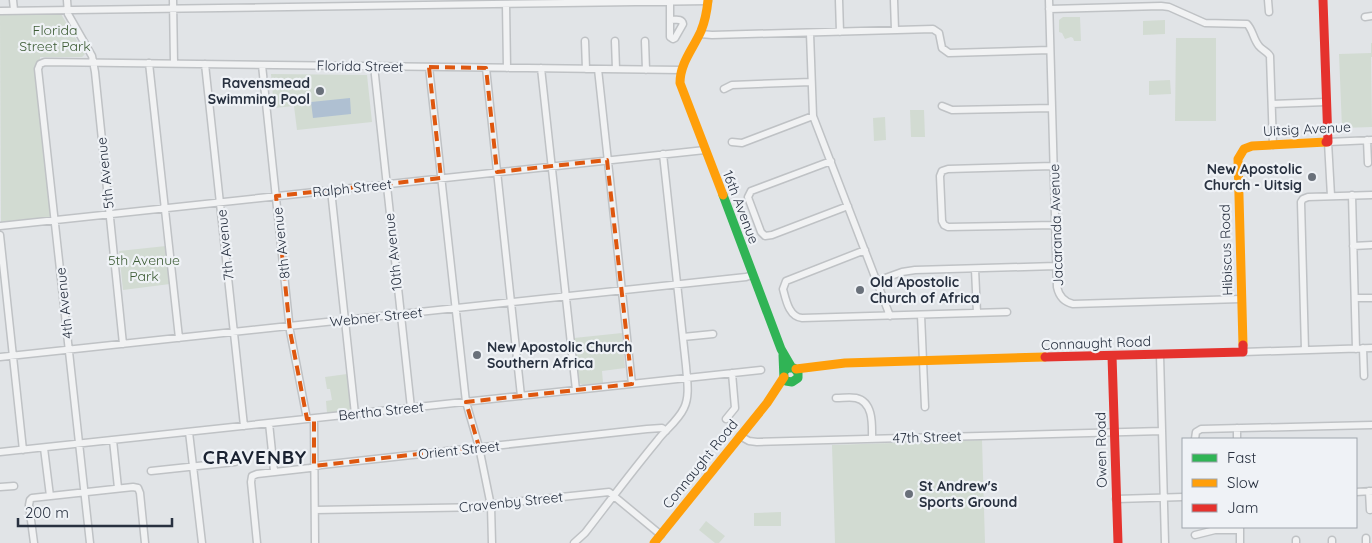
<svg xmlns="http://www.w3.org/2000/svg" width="1372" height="543" font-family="Quicksand,sans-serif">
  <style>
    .green { fill: #d2dbd2 }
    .water { fill: #afc0d2 }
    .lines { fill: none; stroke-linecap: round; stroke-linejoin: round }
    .street-casing { stroke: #bfc2c5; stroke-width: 9 }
    .street { stroke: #f1f2f3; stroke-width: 6 }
    .fast { stroke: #30b455; stroke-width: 9 }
    .slow { stroke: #ff9f0a; stroke-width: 9 }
    .jam { stroke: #e5322d; stroke-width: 9 }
    .marked { fill: none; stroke: #de570f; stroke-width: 4; stroke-dasharray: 10 6; stroke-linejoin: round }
    .poi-dot { fill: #69707a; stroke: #eff2f6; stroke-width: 2 }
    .labels { text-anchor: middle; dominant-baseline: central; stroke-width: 4.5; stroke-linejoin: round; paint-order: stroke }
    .park-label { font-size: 14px; fill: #3d5c35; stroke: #eff2f6 }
    .street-label { font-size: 14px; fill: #283140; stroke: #eff2f6 }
    .poi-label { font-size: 14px; font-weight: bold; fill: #283140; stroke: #eff2f6; text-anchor: start }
    .district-label { font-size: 19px; font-weight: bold; letter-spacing: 1px; fill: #1a2231; stroke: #eff2f6 }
  </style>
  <rect width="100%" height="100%" fill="#e1e4e7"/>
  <!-- green -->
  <path class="green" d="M61,14L85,54L82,57H40V59L36,66L51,216L49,217L1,222L0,15Z
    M1080,17L1081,41H1074L1073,38L1071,37L1065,39L1062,33L1059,32V20L1063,17Z
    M1165,20V34L1143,35V21Z
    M1176,38H1216V121H1175Z
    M1371,43H1372V57H1371L1372,127L1342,128L1339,54L1371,53Z
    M271,74L367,75L372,122L297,130L294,106L274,108Z
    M1170,80L1171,94L1149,95V81Z
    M910,110H924L925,137H911Z
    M885,117L886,140L874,141L873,118Z
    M166,246L170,284L123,290L119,251Z
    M622,333L625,368L602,371L603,383L583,385L579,383L574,338Z
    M347,374L351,408L349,411L327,413L326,401L332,400L330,389H327L325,377Z
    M982,440L985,543H835L832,445Z
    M781,512V526H754V513Z
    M706,521L725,536L719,543H715L699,530Z"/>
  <!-- water -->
  <path class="water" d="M350,98L351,114L313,118L311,102Z"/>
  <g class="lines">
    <!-- street casing -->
    <g class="street-casing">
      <path id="street" d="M13,0L14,10
        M67,0L68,14L92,56L95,72L123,344
        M173,0L174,63
        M839,0L840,32
        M894,0L895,30
        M1049,0L1057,287C1059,296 1064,302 1073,304L1241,299
        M1268,0L1269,12
        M670,2V37L673,39L675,38L683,24C682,18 676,20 670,20
        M506,4L507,68
        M1049,9L1161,6L1169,7L1205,23L1247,24C1253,30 1253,39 1259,46C1262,50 1267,51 1270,56L1273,145
        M0,11L708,1
        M1365,17L1372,16
        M810,33L813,116L890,316
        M700,34L712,35L933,29L939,33L942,48L949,53L1050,50
        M585,41L586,69
        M615,41L616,69
        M645,41L646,70
        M149,63L179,338
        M205,64L244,426
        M262,65L290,331L307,419
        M374,66L411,408
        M429,67L466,402L479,447L491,506L492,543
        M486,68L521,396
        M541,68L576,390
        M598,69L632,384
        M724,89L732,85L811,82
        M1272,104L1326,102
        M942,106L952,110L1052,108
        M1367,140L1368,163
        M732,142L742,143L813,116
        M831,161L751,191L748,197L749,200L761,232L765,236L772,235L848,206
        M1054,166L948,169L942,171L940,176L942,221L944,225L948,227L1055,225
        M331,190L355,414
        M1352,195L1356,349
        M1331,196L1328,142L1372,140
        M0,226L705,150
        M0,235L23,450
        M1353,246L1372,245
        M865,250L786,281L783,289C786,300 789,317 802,318L1007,312
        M975,269L977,313
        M877,281L902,272L915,270L1056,266
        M1355,298H1372
        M921,315L925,407
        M683,337L713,334
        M1363,348L1364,376
        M1305,350L1301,202L1303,199L1308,197L1372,195
        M1243,352L1372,348
        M1160,355L1165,543
        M0,357L746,277L752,275
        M836,398C843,398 850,397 856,398C874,402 872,426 872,439
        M314,419L315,543
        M726,419L735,408L732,373
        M269,423L274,471
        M1237,428V439
        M189,432L202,543
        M740,436L749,441L757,442L1162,431
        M1195,439L1196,432L1201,429L1372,425
        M113,440L118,488
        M44,448L50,496
        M0,452L761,370
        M151,471L235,462
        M0,487L14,486
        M1369,491L1370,510
        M1356,492L1372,491
        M1116,499L1183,497
        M315,510L488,507L495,504L609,492L661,535
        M1240,527V543
        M1195,535L1215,530H1240
        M1366,538V543
        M1296,540V543
        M1332,540V543
        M34,543L29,505L30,500L32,498L133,487L138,488L140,493L145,543
        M90,543L38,69L40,64L45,62L681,70
        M257,543L251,482L252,476L257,474L310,468L321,465L647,429L662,428L666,431
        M574,543L585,533C609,502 632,471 657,441C665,430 678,421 684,408C690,396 687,380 686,366L663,154"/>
    </g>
    <!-- street -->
    <use href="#street" class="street"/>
    <!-- fast -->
    <path class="fast" d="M723,195L781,349L792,368
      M783,355L784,379L786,381L792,382L798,378V373L794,368H788L784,371"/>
    <!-- slow -->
    <path class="slow" d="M708,0C707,11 705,21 701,31C693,49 680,63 680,83L723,195
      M1243,345L1238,159L1244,149L1252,146L1326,142
      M796,369L845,363L1045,357
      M654,543L767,403L784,377"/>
    <!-- jam -->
    <path class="jam" d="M1323,0L1328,142H1326
      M1112,356L1118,543
      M1045,357L1243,352V345"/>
  </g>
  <!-- marked area -->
  <path class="marked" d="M429,67L486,68L497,172L607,160L632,384L466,402L479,447L314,466V419H307L290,331L276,196L441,178Z"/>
  <!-- markers -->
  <g class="poi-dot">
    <circle cx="320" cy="91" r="5"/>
    <circle cx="1312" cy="177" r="5"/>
    <circle cx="860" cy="290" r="5"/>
    <circle cx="477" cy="355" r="5"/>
    <circle cx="909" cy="494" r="5"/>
  </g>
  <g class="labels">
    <!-- park labels -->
    <g class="park-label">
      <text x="55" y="30">Florida<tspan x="55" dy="16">Street Park</tspan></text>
      <text x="144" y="260">5th Avenue<tspan x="144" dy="16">Park</tspan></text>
    </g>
    <!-- street labels -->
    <g class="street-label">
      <text transform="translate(360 66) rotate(1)">Florida Street</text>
      <text transform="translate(1307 129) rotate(-3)">Uitsig Avenue</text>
      <text transform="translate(105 173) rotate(-96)">5th Avenue</text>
      <text transform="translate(352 188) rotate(-6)">Ralph Street</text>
      <text transform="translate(741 207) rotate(69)">16th Avenue</text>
      <text transform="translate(1056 225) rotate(-92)">Jacaranda Avenue</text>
      <text transform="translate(281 243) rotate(-96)">8th Avenue</text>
      <text transform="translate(225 245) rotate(-96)">7th Avenue</text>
      <text transform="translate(1226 250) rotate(-92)">Hibiscus Road</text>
      <text transform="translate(393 252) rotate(-96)">10th Avenue</text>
      <text transform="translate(64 303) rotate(-96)">4th Avenue</text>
      <text transform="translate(376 317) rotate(-6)">Webner Street</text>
      <text transform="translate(1096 343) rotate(-2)">Connaught Road</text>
      <text transform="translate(381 411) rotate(-6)">Bertha Street</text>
      <text transform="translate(927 437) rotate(-2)">47th Street</text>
      <text transform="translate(459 450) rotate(-6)">Orient Street</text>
      <text transform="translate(1101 450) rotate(-91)">Owen Road</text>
      <text transform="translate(700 464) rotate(-51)">Connaught Road</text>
      <text transform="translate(511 502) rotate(-6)">Cravenby Street</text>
    </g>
    <!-- poi labels -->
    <g class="poi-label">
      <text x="310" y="83" text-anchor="end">Ravensmead<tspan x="310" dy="16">Swimming Pool</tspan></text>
      <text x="1302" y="169" text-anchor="end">New Apostolic<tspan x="1302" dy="16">Church - Uitsig</tspan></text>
      <text x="870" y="282">Old Apostolic<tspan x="870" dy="16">Church of Africa</tspan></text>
      <text x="487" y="347">New Apostolic Church<tspan x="487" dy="16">Southern Africa</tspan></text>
      <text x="919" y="486">St Andrew's<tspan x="919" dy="16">Sports Ground</tspan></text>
    </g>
    <!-- district labels -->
    <g class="district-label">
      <text x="255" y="457">CRAVENBY</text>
    </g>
  </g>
  <!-- legend -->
  <rect x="1182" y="438" width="175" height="90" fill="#eff2f6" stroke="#9fa5ad"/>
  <rect x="1192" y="454" width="25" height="8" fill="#30b455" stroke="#9fa5ad"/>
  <text x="1227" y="463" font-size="15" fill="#283140">Fast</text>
  <rect x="1192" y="479" width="25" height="8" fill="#ff9f0a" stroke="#9fa5ad"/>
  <text x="1227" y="488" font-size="15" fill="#283140">Slow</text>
  <rect x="1192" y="504" width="25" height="8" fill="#e5322d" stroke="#9fa5ad"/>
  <text x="1227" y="513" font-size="15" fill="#283140">Jam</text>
  <!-- scale -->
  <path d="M18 518v8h154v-8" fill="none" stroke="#283140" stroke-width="2.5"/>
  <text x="25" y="518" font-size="15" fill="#283140" stroke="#eff2f6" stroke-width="4" paint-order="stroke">200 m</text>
</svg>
